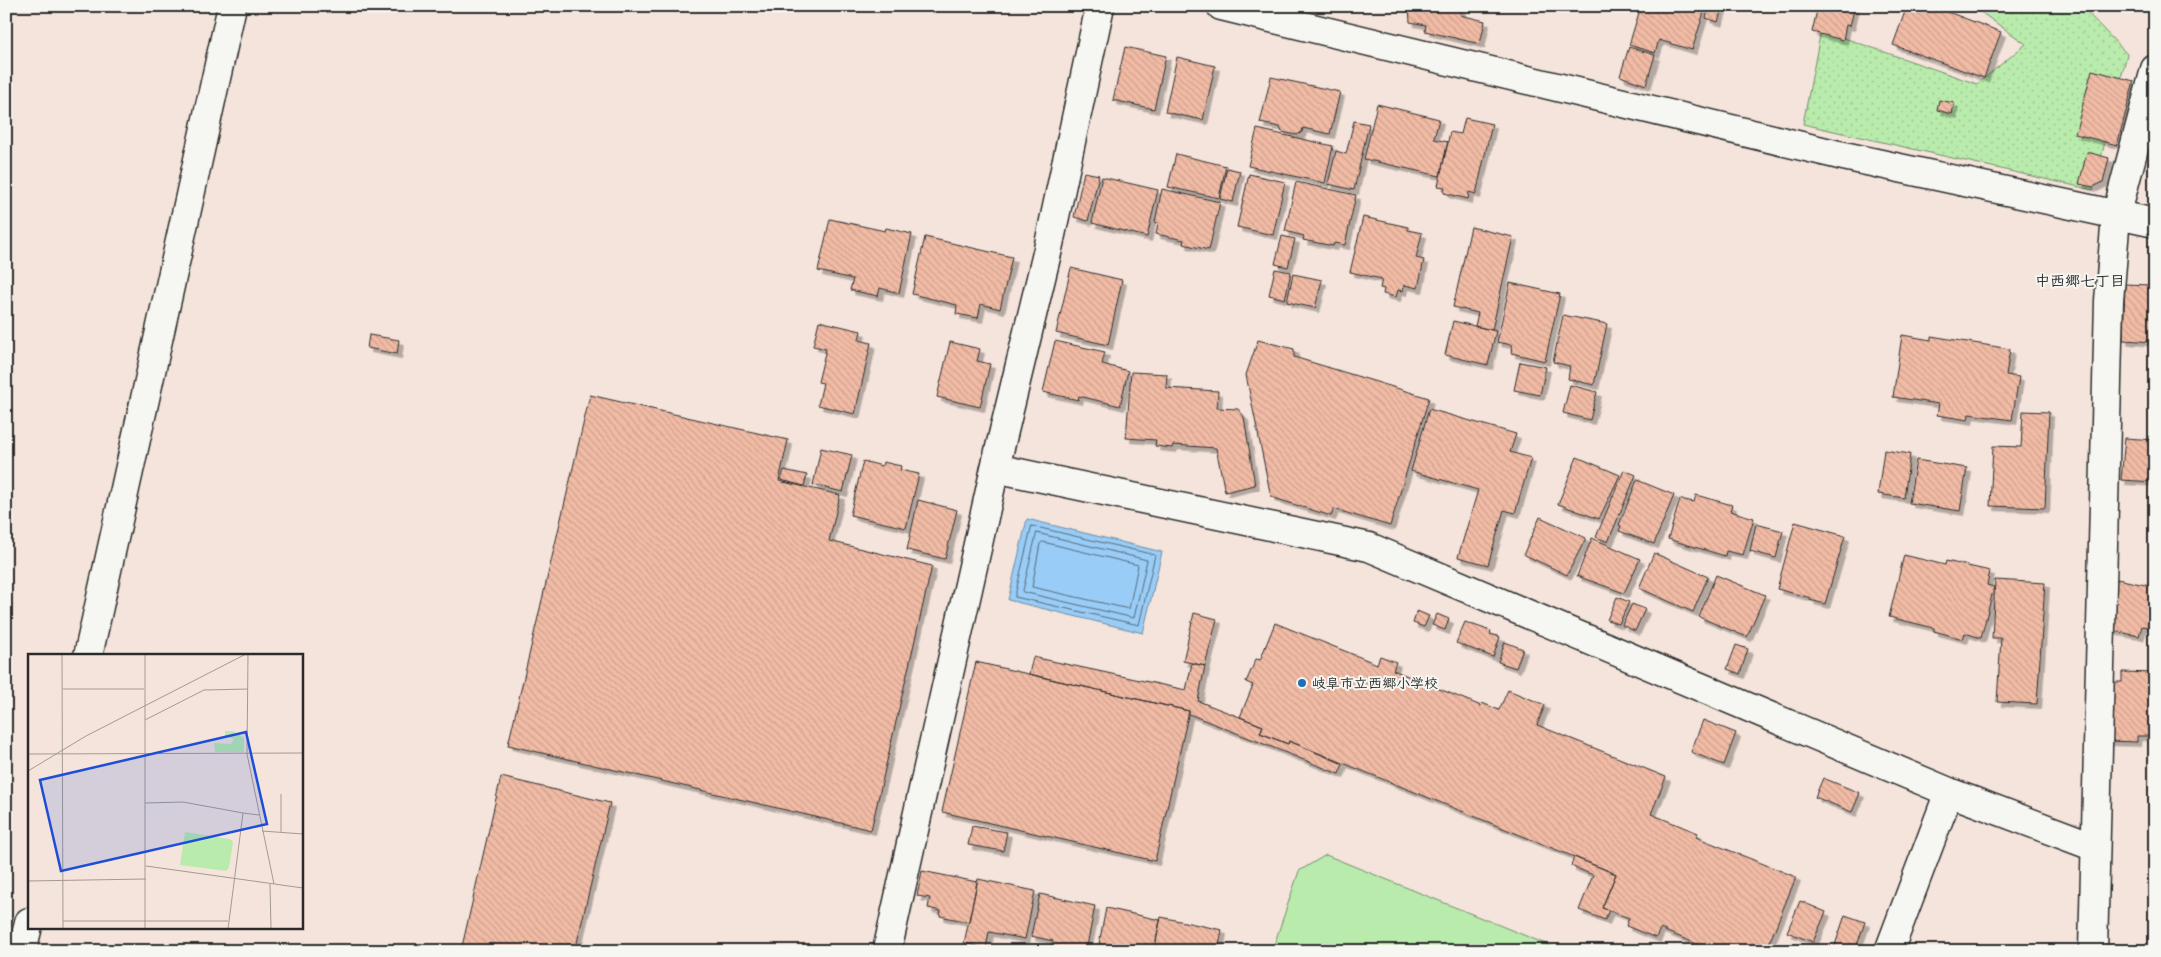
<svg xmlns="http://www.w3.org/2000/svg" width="2161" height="957" font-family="'Shantell Sans','Klee One',sans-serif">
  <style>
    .grass { fill: url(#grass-dots); stroke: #728c6c }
    .park { fill: #b9ecac; stroke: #728c6c }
    .water { fill: #99ccf6; stroke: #6d8ca5 }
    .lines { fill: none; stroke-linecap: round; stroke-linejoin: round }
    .shore { stroke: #576b7c; stroke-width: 1 }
    .building { fill: url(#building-back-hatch); stroke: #2b2b2b; filter: url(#shadow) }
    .minor-casing { stroke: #2b2b2b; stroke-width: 31 }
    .minor { stroke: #f6f6f2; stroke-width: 28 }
    .poi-dot { fill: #1f6fb2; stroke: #f6f6f2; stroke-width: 2 }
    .labels { text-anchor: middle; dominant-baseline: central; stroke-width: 4; stroke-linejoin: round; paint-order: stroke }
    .poi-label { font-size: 14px; font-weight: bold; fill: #2b2b2b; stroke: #f6f6f2; text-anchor: start }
    .neighbourhood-label { font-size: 15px; font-weight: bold; fill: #2b2b2b; stroke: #f6f6f2 }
    .inset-road { fill: none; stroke: #a49a95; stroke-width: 1 }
    .view { fill: #1d4ed8; fill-opacity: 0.15; stroke: #1d4ed8; stroke-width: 2.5 }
    .inset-edge { fill: none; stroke: #2b2b2b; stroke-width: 2.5 }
  </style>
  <defs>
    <pattern id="grass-dots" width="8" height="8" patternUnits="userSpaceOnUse" patternTransform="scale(1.25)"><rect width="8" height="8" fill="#b9ecac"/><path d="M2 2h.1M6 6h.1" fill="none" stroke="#9fcb94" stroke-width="1.8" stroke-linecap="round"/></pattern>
    <pattern id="building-back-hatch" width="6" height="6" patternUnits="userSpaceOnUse" patternTransform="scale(1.25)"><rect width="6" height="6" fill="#f1bba5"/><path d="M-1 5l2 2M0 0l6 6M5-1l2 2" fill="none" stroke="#cfa18e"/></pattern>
    <filter id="shadow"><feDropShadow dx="4.5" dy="4.5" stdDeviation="0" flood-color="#0004"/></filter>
  </defs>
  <rect width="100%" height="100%" fill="#f4e4db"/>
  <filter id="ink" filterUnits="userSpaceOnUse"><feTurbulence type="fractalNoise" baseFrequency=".02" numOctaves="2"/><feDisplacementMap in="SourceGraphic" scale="10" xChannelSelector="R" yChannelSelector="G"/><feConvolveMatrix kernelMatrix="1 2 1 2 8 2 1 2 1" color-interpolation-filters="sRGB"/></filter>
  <g filter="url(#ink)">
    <!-- grass -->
    <path class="grass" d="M1972,6H2081L2127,54L2093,190L1803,124L1821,30L1977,84L2026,44Z"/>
    <!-- park -->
    <path class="park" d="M1326,855L1563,951H1272L1299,871Z"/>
    <!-- water -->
    <path class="water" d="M1027,519L1162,552L1143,633L1008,600Z"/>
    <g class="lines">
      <!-- shore -->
      <path class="shore" d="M1032,526L1155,555L1139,625L1015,597Z
        M1037,533L1147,560L1134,618L1023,592Z
        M1043,542L1138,565L1129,609L1032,587L1040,544Z"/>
    </g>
    <!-- building -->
    <path class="building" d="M1409,6H1462L1460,15L1485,21L1480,44L1425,31L1426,25L1410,22Z
      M1641,6H1706L1692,50L1659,40L1655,53L1629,45Z
      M1709,6L1722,8L1718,22L1706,18Z
      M1818,6H1855L1850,26L1846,25L1843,40L1812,32Z
      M1907,6H1932L2001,32L1984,78L1893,45Z
      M1125,47L1166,56L1154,109L1113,100Z
      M1629,47L1655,55L1646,85L1620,76Z
      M1177,57L1215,66L1203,120L1165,112Z
      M2092,70L2134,81L2117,145L2075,134Z
      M1271,77L1340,92L1330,134L1303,128L1302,132L1297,135L1282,132L1280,127L1260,123Z
      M1939,100L1954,103L1952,114L1937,110Z
      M1377,104L1439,119L1434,139L1448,142L1440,176L1364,159Z
      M1465,118L1492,124L1476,194L1469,192L1468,199L1444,193L1445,187L1438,186L1450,132L1461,134Z
      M1354,121L1369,124L1354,190L1328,184L1336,151L1346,154Z
      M1257,129L1333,146L1325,183L1248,166Z
      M2087,152L2109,158L2103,182L2093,187L2079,184Z
      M1176,154L1226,166L1219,198L1168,187Z
      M1227,168L1240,171L1233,202L1220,199Z
      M1084,172L1099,175L1088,221L1074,217Z
      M1249,174L1285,182L1273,235L1237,227Z
      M1102,177L1158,190L1147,237L1092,223Z
      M1296,182L1356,195L1345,245L1334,243L1333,246L1303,240L1304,236L1285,231Z
      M1162,189L1220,202L1209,250L1183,244L1184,240L1156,234L1158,223L1155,222Z
      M1363,217L1408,227V230L1422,233L1416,258L1424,260L1418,288L1404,285L1403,291L1398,290L1396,297L1383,294L1384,289L1380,288L1382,279L1350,272Z
      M830,219L885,231L886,228L912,234L899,293L880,288L878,296L850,290L853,279L818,271Z
      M1471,227L1513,237L1492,330L1475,326L1478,313L1453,307Z
      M1282,236L1295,239L1288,267L1275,264Z
      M925,237L1012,257L1000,309L981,304L978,318L956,314L957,305L912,294Z
      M1071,268L1122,280L1108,345L1056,333Z
      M1275,269L1291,272L1285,299L1269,295Z
      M1293,274L1322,280L1315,308L1287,302Z
      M2149,281H2155V342L2123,340L2125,284L2149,285Z
      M1510,283L1560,294L1545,361L1511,353L1512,345L1497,342Z
      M1563,315L1607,324L1594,385L1568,379L1570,366L1553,362Z
      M819,321L861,331L859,340L871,343L855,414L818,405L823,383L818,382L826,349L813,346Z
      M1453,321L1496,331L1488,365L1445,355Z
      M369,335L399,340L397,354L367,348Z
      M1902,335L1931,340V336L2010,349L2006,375L2019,377L2012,420L1969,414L1968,420L1937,415L1939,404L1893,397Z
      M1258,340L1294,349V357L1429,398L1390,526L1334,509L1331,516L1271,497L1246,375Z
      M1055,341L1105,352L1102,364L1128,371L1120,406L1079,396L1078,400L1043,392Z
      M950,342L980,349L977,361L990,364L980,407L937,397Z
      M1520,362L1546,367L1540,395L1514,390Z
      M1131,372L1167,374L1166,388L1218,391L1217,408L1238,409L1244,417L1255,485L1225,492L1216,448L1173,445L1172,448L1155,446L1156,440L1126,438Z
      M1570,385L1597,392L1590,420L1563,413Z
      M590,395L788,440L779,481L840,495L829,541L932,566L871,830L508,745Z
      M1429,409L1516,434L1510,452L1531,458L1515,513L1504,510L1488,565L1458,557L1478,490L1411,471Z
      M2023,411L2049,412L2045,508L1990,506L1993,446L2021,447Z
      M2125,438L2155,440V482L2121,480Z
      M821,448L852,455L843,492L813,485Z
      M1884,450L1910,454L1904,498L1878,494Z
      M1577,457L1620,475L1599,519L1558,504Z
      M1916,460L1967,468L1960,511L1909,503Z
      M863,461L882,466L883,462L901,466L900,470L919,474L906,528L850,515Z
      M784,470L807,475L804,486L781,480Z
      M1624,470L1636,475L1608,542L1596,537Z
      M1637,480L1674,495L1654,544L1619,531L1621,526L1619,525Z
      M1696,495L1732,505L1730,511L1754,518L1743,555L1726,551L1725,556L1668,539L1680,499L1694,502Z
      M918,500L957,510L945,559L907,550Z
      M1540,517L1586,538L1567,575L1525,555L1524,553Z
      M1795,522L1845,536L1825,604L1810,600L1811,598L1777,589Z
      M1756,524L1783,531L1776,558L1750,551Z
      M1592,538L1640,559L1624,593L1577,576Z
      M1654,553L1708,577L1693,612L1639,588Z
      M1904,555L1945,565L1946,561L1990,571L1987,585L1994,587L1981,638L1965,633L1963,639L1934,631V628L1889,617Z
      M1716,575L1765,595L1747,637L1699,617Z
      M2117,579L2155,587V628L2142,626L2139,636L2109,630Z
      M1995,580L2045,583L2037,704L1997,702L2001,638H1992Z
      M1617,597L1629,602L1619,624L1607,620Z
      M1632,604L1645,609L1635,631L1622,625Z
      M1417,611L1429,616L1424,627L1413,623Z
      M1194,613L1217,619L1205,666L1183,661Z
      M1437,614L1449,619L1445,630L1432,625Z
      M1465,622L1491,631L1490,634L1500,637L1493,657L1456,643Z
      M1275,623L1377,664L1380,656L1396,662L1393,670L1481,706L1482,703L1499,710L1508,690L1545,705L1537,725L1666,777L1651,814L1698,833L1696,837L1796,877L1766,951H1714L1660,929L1656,938L1626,926L1629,918L1602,908L1616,874L1289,741L1288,744L1260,733L1263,726L1240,717L1253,685L1246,682L1256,659L1260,660Z
      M1505,642L1523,649L1516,668L1498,662Z
      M1736,645L1748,649L1740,674L1727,669Z
      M1033,657L1186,690L1192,663L1205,666L1198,701L1263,726L1260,733L1288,744L1289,741L1343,764L1339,774L1189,714V711L1029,674Z
      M976,662L1189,711L1155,861L942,812Z
      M2122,672L2155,673V736H2137V742L2108,741L2110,682H2122Z
      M1703,720L1736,733L1724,765L1691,752Z
      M501,777L610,803L575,951H461Z
      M1823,778L1860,793L1852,812L1815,797Z
      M972,826L1007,832L1003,851L968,845Z
      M1574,857L1616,874L1602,908L1609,910L1605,920L1579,910L1593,875L1571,866Z
      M922,871L977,882L969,922L940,916L941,911L928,908L930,898L917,896Z
      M978,879L1035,891L1025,939L989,932L986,948L964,943Z
      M1040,894L1095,906L1086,951L1051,946L1053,941L1031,936Z
      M1800,901L1826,912L1813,942L1787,932Z
      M1106,908L1160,920L1154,951H1125L1099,944Z
      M1845,915L1865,922L1855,951H1833Z
      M1161,917L1222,930L1218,951H1154Z"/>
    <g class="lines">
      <!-- minor casing -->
      <g class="minor-casing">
        <path id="minor" d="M1221,6L1839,155L2155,223
          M995,468L1369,547L1949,792
          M88,656L232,6
          M22,951L29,922
          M887,951L995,468L1048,249L1100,6
          M1889,951L1949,792L2095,847
          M2093,951L2109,301L2116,216L2155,69"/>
      </g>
      <!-- minor -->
      <use href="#minor" class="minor"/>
    </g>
  </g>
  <!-- markers -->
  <circle class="poi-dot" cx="1302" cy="683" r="5"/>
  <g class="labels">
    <!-- poi labels -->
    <g class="poi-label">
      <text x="1312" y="683">岐阜市立西郷小学校</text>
    </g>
    <!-- neighbourhood labels -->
    <g class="neighbourhood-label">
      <text x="2080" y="281">中西郷七丁目</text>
    </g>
  </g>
  <!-- overview -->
  <g transform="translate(28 654)">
    <rect width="275" height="275" fill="#f4e4db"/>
    <path d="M197,77H205L216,84V98H187L186,89L203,90L206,85L197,82Z" fill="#b9ecac"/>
    <path d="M157,178L202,185L205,188L201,214L198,217L152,211Z" fill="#b9ecac"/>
    <path class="inset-road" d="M34,0L35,275M117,0V275M220,0L219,100L246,230M35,35H116M117,66L176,36L220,35M0,100L275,99M0,117L58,82L218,0M117,149L155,148L215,159M234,177L275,180M253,178V140M118,212L275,234M0,227L118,225M242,230L243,275M35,267H200M200,275L215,159L231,161"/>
    <path class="view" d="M218,78L239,170L33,217L12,126Z"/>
    <rect width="275" height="275" class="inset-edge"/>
  </g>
  <!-- margin -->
  <rect width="2161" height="957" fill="none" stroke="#f6f6f2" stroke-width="25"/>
  <rect x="12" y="12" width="2136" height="932" fill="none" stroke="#2b2b2b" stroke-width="2" filter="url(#ink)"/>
</svg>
